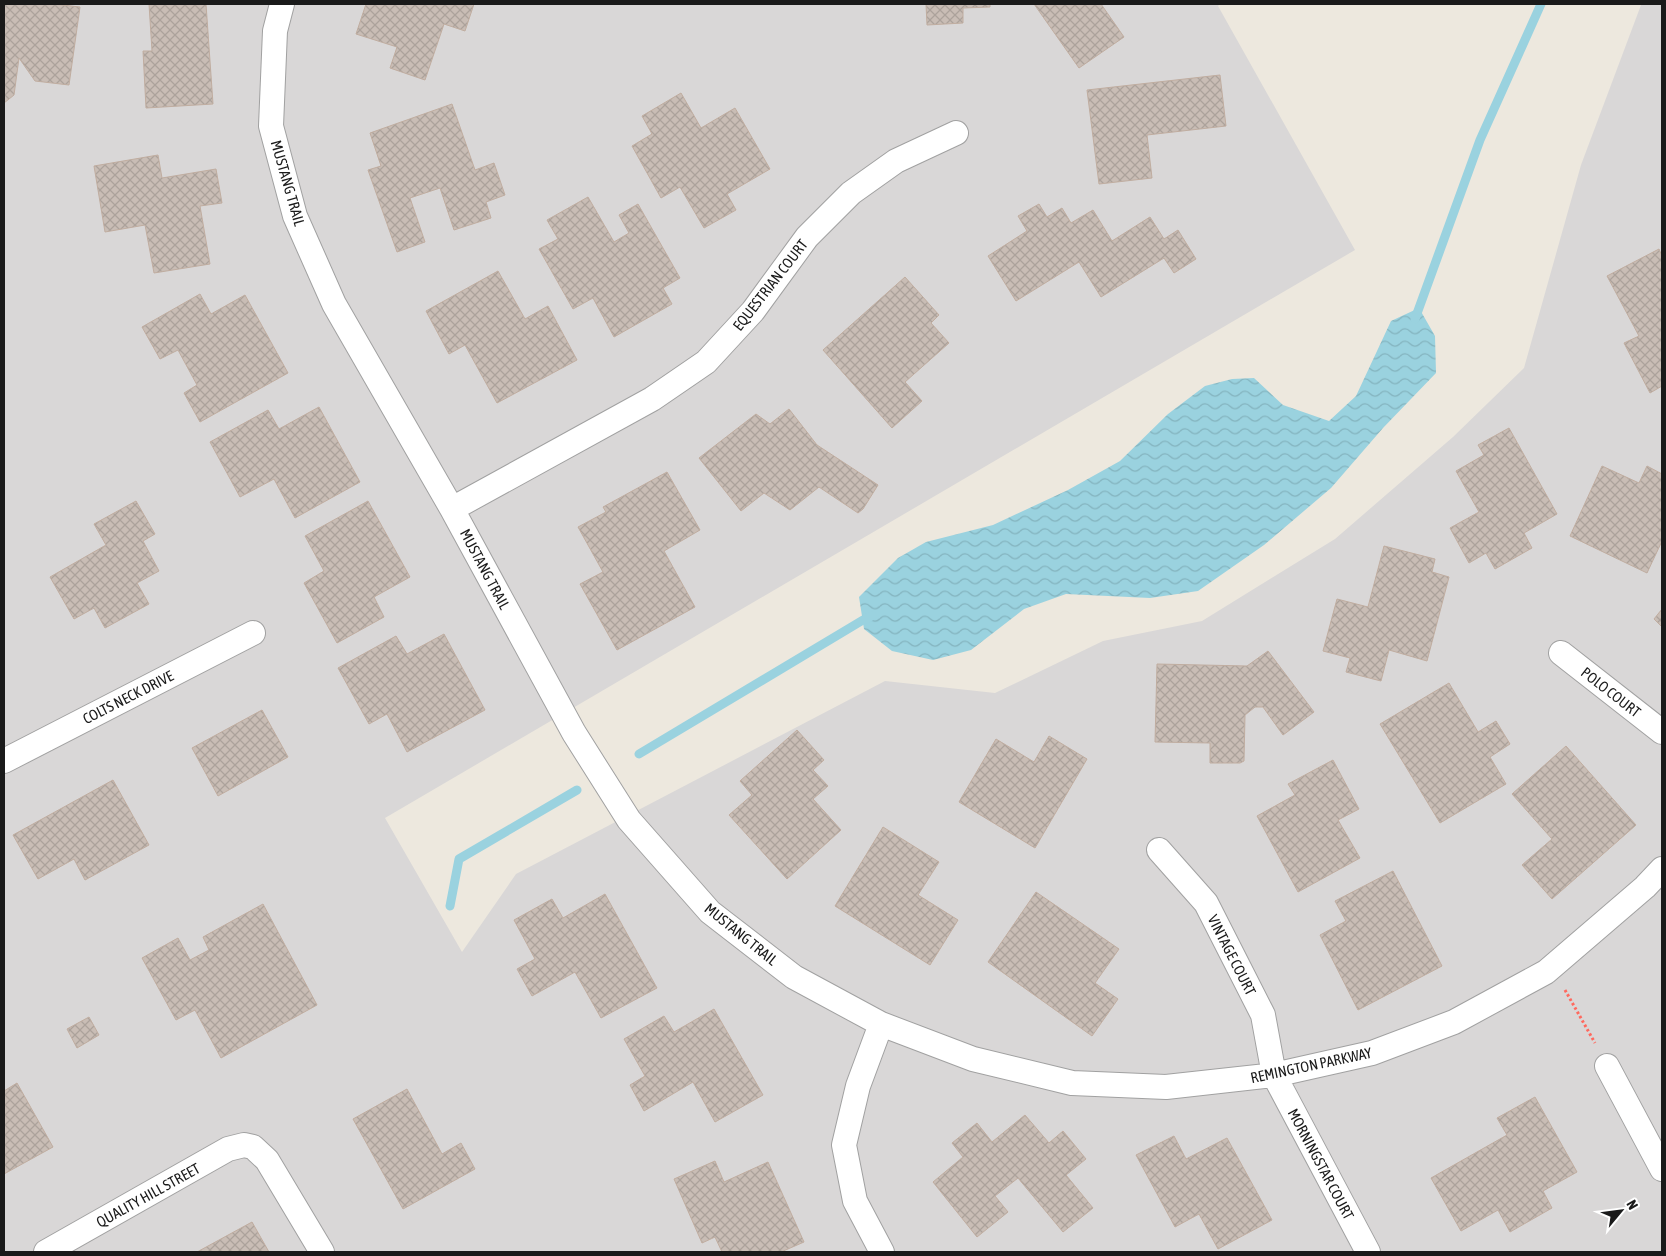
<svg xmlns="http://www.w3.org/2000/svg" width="1666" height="1256" font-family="'Asap Condensed',sans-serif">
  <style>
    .residential { fill: #d9d7d7 }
    .water { fill: url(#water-waves) }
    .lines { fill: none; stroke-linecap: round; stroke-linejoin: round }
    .stream { stroke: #9ad2df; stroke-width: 9 }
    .building { fill: url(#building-cross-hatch); stroke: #c0ada0 }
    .minor-casing { stroke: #a1a1a1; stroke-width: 26 }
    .path { stroke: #ff695e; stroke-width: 3; stroke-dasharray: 2.5 2.5; stroke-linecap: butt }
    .minor { stroke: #fff; stroke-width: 24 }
    .labels { text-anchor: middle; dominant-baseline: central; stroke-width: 4.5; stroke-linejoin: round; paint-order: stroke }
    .street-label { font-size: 15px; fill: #1a1a1a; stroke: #fff }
  </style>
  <defs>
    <pattern id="water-waves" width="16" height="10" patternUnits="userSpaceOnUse" patternTransform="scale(1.25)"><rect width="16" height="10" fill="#9ad2df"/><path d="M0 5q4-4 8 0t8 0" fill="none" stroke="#84b4bf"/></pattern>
    <pattern id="building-cross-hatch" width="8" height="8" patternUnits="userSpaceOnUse" patternTransform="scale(1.25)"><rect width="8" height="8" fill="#c9bdb5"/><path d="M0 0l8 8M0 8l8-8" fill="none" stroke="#aca29b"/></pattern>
  </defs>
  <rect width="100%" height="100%" fill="#ede8de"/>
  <!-- residential -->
  <path class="residential" d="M4,4H1220L1218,6L1355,250L385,818L462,952L516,874L885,681L995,693L1103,641L1202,621L1335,539L1453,437L1524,368L1581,165L1641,5L1642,4H1662V1252H4Z"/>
  <!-- water -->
  <path class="water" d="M1419,308L1435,336L1436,373L1383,428L1331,488L1264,545L1198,591L1150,598L1066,594L1024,609L971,650L933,660L892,651L864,629L859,597L898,558L926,542L993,525L1068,490L1120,461L1168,414L1205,386L1232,379L1254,378L1283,405L1329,421L1356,396L1391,321Z"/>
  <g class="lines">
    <!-- stream -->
    <path class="stream" d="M1415,319L1480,140L1541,4
      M639,754L863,620L872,616
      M450,906L459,859L577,790"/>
  </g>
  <!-- building -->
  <path class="building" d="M4,4H54L80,7L69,85L35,81L19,58L14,95L4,103Z
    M149,4H206L213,104L146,108L143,51H152Z
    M366,4H474L465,31L444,24L425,80L390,68L397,47L356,34Z
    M926,4H990V7L963,8V23L927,25Z
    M1034,4H1101L1124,37L1079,68Z
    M1220,75L1226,126L1147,135L1152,178L1099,184L1087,90Z
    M681,93L701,128L735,108L770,169L727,194L736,210L704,228L680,187L661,198L632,146L652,134L642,116Z
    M452,104L475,170L494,163L505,195L486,202L491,218L454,230L440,188L410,198L425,242L397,252L368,170L381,166L370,133Z
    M158,155L162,178L216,169L222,203L200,206L210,264L154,273L145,225L105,232L94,166Z
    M588,197L614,242L629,233L619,215L638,204L680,278L663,288L672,304L614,337L593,298L573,309L539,249L558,239L547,220Z
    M1039,204L1047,217L1062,208L1071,223L1093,210L1112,241L1150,217L1164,239L1178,230L1196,259L1174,273L1164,258L1101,297L1079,262L1016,301L988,256L1027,231L1018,216Z
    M1659,249L1662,256V386L1650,393L1624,343L1639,336L1607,276Z
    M498,271L525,319L548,306L577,360L497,403L465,345L449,354L426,311Z
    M905,277L939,315L931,323L949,343L905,382L922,401L892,428L823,350Z
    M200,294L211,314L245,295L288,373L200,422L184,393L197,385L178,350L160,359L142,327Z
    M319,407L360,482L295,518L274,479L240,497L210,442L268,410L279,429Z
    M789,409L817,445L878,485L863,509L858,513L819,487L790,510L764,493L741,511L699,458L756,414L770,424Z
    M1509,428L1557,514L1524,533L1532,548L1495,569L1486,553L1469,563L1450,528L1479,512L1456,471L1484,455L1478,445Z
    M1602,466L1639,483L1647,466L1662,474V541L1647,573L1570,536Z
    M667,472L700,530L664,551L695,607L617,650L580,584L603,572L578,527L606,512L603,507Z
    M136,501L155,534L143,541L159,571L137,583L149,604L105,628L94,608L74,619L50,577L106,545L94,524Z
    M368,501L410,577L374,597L384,617L337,643L304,583L324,571L305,536Z
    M1384,546L1435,559L1432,572L1449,577L1427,661L1389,650L1381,681L1346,672L1350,658L1323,651L1337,599L1368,607Z
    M1662,609V627L1654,619Z
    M444,634L485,710L407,752L387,714L369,724L338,668L396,636L407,654Z
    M1268,651L1314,712L1283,735L1263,707H1255L1245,715L1244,761L1240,763H1210V743L1155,742L1157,664L1247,666Z
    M1449,683L1478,732L1496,721L1510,744L1490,757L1506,784L1440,823L1380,724Z
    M262,710L288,757L218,796L192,748Z
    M797,730L824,760L813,770L828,786L813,799L841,830L787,879L729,815L752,795L740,781Z
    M1049,736L1087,759L1035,848L959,802L996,739L1034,762Z
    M1566,746L1636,825L1552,899L1522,865L1552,839L1512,794Z
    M1333,760L1359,809L1338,820L1360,858L1298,892L1257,816L1295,795L1288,784Z
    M113,780L149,845L85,880L74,859L38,879L13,835Z
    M883,827L939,862L918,895L958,920L930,965L835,906Z
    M1393,871L1442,966L1358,1010L1320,935L1346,921L1335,901Z
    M1036,892L1119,949L1095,983L1118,999L1092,1036L988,962Z
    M605,894L657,988L601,1018L575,972L532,996L517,969L535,959L514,920L552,899L563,918Z
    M263,904L317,1005L221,1058L195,1010L176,1020L142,958L178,938L190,960L209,950L203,937Z
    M714,1009L763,1095L715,1122L693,1082L644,1111L630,1085L645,1076L624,1039L664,1016L674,1032Z
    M89,1017L99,1035L77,1048L67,1029Z
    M17,1083L53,1147L4,1174V1091Z
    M407,1089L442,1154L461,1143L475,1169L403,1209L353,1119Z
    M1535,1097L1577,1172L1543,1191L1552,1208L1510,1232L1498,1210L1461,1231L1431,1178L1507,1135L1497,1118Z
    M1025,1115L1049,1143L1063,1131L1086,1159L1066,1175L1093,1208L1063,1232L1018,1178L995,1196L1008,1212L977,1237L933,1182L963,1157L952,1143L977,1123L992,1142Z
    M1174,1136L1186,1159L1227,1138L1272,1220L1218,1249L1199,1214L1175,1227L1136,1155Z
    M715,1161L724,1182L768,1162L804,1242L781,1252H722L715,1237L702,1243L674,1179Z
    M252,1222L269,1252H197Z"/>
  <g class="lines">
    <!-- minor casing -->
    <g class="minor-casing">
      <path id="minor" d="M282,4L275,31L271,126L295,216L334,304L452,509L574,733L629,820L710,912L794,977L881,1024L973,1059L1072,1083L1166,1087L1274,1075L1372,1053L1454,1022L1546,972L1645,887L1662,869
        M452,509L652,399L706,362L753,311L807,237L851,193L896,161L956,133
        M1561,653L1662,732
        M4,761L253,633
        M1159,850L1206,903L1263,1015L1274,1075L1368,1252
        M881,1024L858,1086L844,1145L855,1201L882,1252
        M1607,1066L1662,1169
        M46,1252L228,1149L244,1145L253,1147L267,1160L322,1252"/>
    </g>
    <!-- path -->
    <path class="path" d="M1565,990L1595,1043"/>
    <!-- minor -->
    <use href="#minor" class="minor"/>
  </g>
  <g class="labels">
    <!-- street labels -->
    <g class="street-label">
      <text transform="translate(288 183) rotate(74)">MUSTANG TRAIL</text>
      <text transform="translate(770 285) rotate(-52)">EQUESTRIAN COURT</text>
      <text transform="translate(485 569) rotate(62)">MUSTANG TRAIL</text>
      <text transform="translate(1611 692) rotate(38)">POLO COURT</text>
      <text transform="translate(128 697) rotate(-27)">COLTS NECK DRIVE</text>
      <text transform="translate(741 934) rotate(39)">MUSTANG TRAIL</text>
      <text transform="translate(1232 955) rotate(63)">VINTAGE COURT</text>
      <text transform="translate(1311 1065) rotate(-12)">REMINGTON PARKWAY</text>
      <text transform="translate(1321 1164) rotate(62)">MORNINGSTAR COURT</text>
      <text transform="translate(148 1195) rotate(-29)">QUALITY HILL STREET</text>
    </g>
  </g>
  <!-- border -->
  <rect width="1666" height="1256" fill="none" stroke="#1a1a1a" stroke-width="10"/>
  <!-- north arrow -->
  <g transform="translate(1621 1211) rotate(61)" stroke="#ffffff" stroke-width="4" paint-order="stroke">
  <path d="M0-4L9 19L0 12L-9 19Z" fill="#1a1a1a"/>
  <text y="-8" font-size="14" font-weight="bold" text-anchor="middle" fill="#1a1a1a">N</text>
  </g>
</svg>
